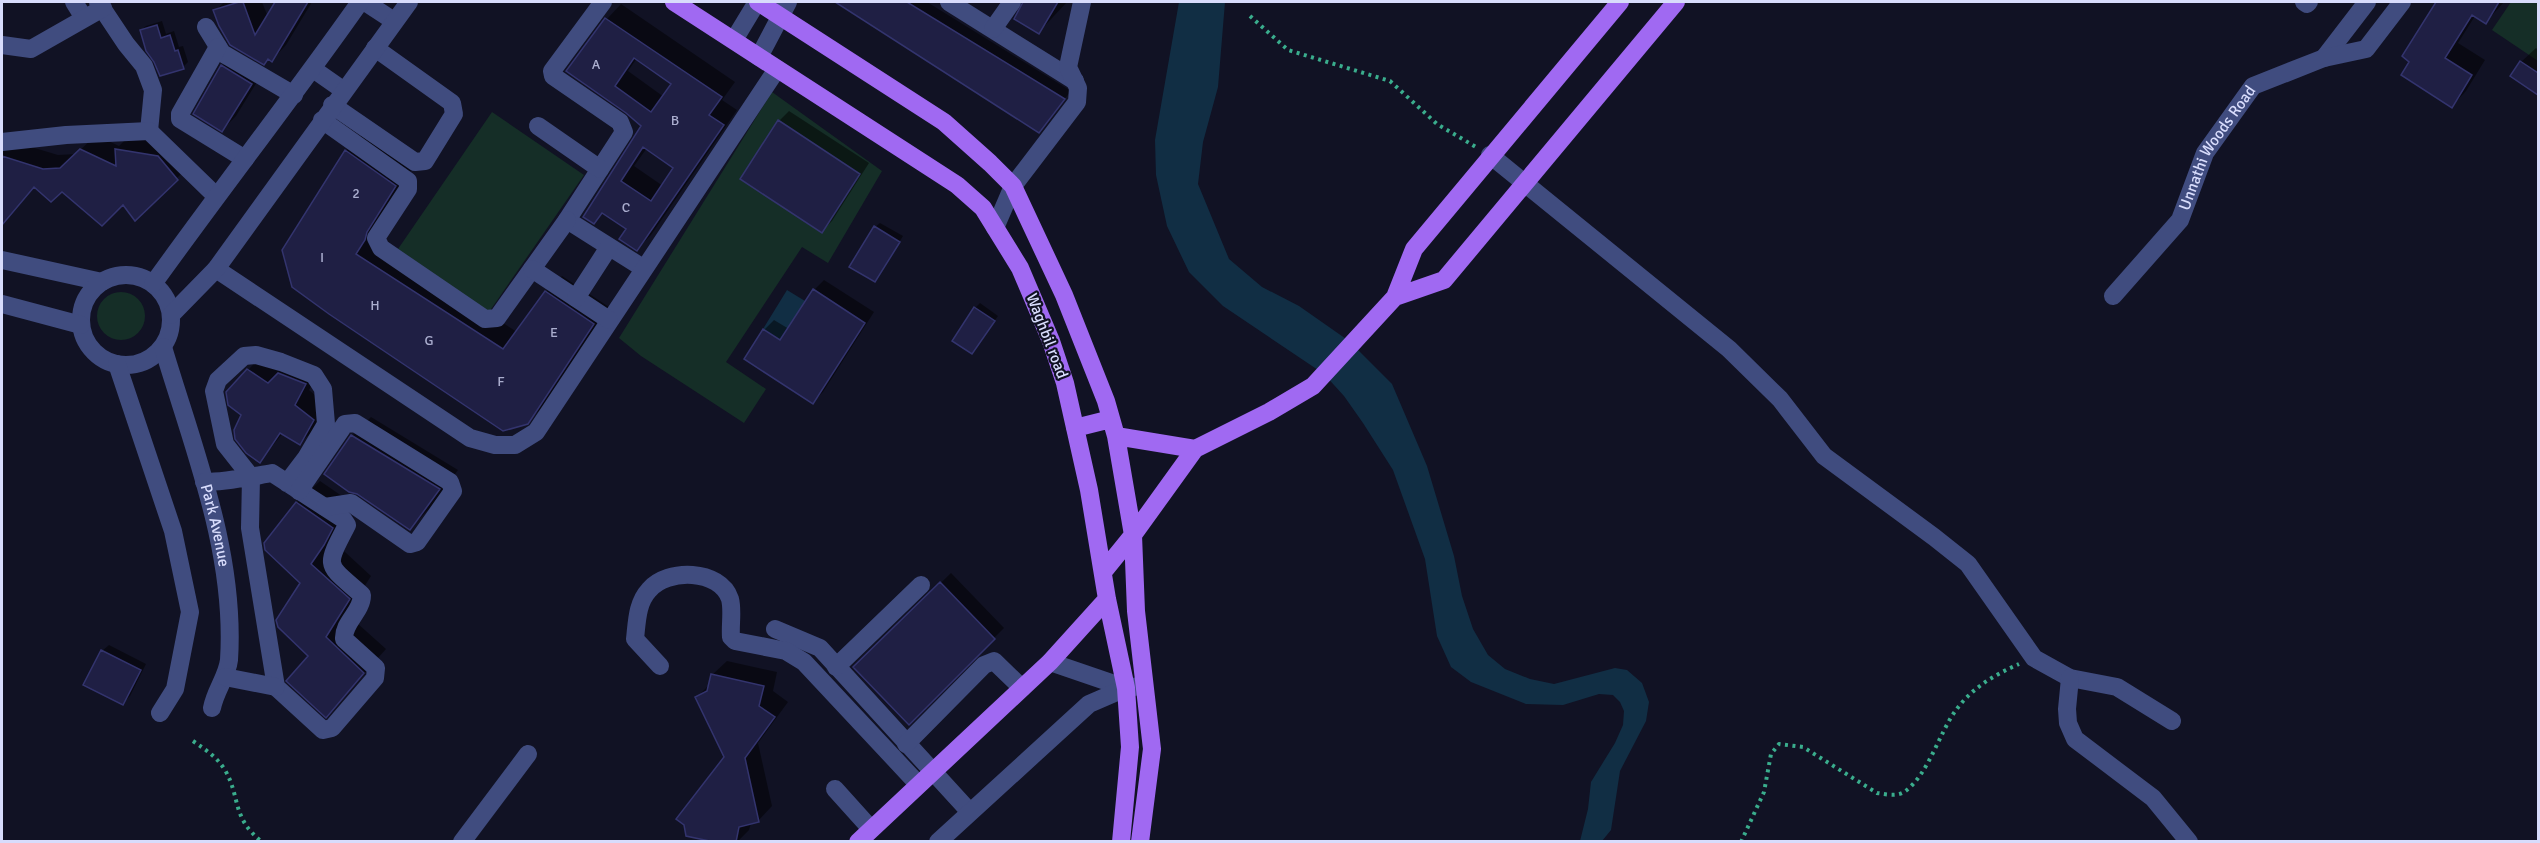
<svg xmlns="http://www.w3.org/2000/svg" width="2540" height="843" font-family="Signika,sans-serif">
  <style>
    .green { fill: #152e27 }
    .water { fill: #112e44 }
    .shadow { fill: #0007; fill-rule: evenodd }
    .building { fill: #1f1f44; stroke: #33346e; stroke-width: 1.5; fill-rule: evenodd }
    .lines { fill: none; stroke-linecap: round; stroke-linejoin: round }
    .path { stroke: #3aad8d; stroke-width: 4; stroke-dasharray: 3 4.5; stroke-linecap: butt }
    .minor { stroke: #404c7f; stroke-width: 18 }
    .major { stroke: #a069f2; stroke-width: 18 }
    .labels { text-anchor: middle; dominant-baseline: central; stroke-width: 4.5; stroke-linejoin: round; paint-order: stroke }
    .number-label { font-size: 14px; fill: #aaadce }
    .street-label { font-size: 16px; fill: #d8dcfc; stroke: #111224 }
  </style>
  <rect width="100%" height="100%" fill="#111224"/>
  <!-- green -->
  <path class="green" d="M2511,2H2538V61L2492,30Z
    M772,92L882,171L828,263L802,247L726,362L766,389L744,423L641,356L619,338Z
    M492,112L584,175L489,312L398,249Z
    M97 316a24 24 0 1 1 48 0a24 24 0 1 1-48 0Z"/>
  <!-- water -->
  <path class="water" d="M1179,2H1225L1218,87L1203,142L1198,184L1229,259L1262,287L1299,306L1349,341L1392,384L1427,466L1454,556L1462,596L1473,629L1488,655L1505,669L1530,679L1554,684L1615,668L1627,670L1642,683L1649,702L1646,721L1620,771L1611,830L1602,841H1580L1588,809L1591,782L1615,743L1623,725L1624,711L1620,702L1613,695L1599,694L1563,705L1526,704L1471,682L1451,667L1437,636L1425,559L1393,470L1363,423L1344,396L1324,374L1223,306L1189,272L1167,226L1156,175L1155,140Z
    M787,290L805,301L796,316L803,354L763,329Z"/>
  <!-- shadow -->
  <path class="shadow" d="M224,2H262L268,17L277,2H312L286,45L272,60L215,11Z
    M837,2H927L1071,91L1039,131Z
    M1025,2H1067L1039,32L1016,18Z
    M2441,2H2504L2486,22L2475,16L2458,43L2485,60L2466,91L2452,106L2411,61L2433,9Z
    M621,4L735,82L722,100L737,110L651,235L637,249L628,229L604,212L594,222L643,126L627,112L568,71L607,19ZM637,58L673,83L664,97L628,71ZM647,148L675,167L663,186L634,166Z
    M162,21L166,34L174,31L179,47L183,46L188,62L183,67L141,30L146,26Z
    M2536,48L2538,50V93L2521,62Z
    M236,52L265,69L236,116L222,130V66Z
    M789,111L869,163L832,221L822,231L779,121Z
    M96,135L119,146L130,135L172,142L191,164L136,219L123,203L35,186L4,219L2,217V148L18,143L58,155L76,154Z
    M362,135L411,170L382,214L371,238L517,332L546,292L562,276L609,307L544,406L527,422L294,286L346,151Z
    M880,223L903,236L875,281V227Z
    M824,280L874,312L823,392L813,402L764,330L774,320L789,329L814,290Z
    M980,303L998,316L972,352L975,308Z
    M262,355L320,370L309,390L328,406L315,429L300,443L283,433L260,461L242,415L227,393Z
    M371,417L458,470L429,509L410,528L352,436Z
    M320,481L355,505L347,521L332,540L371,576L347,614L386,649L326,716L310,656L302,583L297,503Z
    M951,573L1004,628L909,723L855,667Z
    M109,645L146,664L130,696L123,703L102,651Z
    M727,661L777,672L773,691L788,702L758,743L772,806L758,821L751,823L749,830L737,842H722L726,758L696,698L711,683L712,675Z"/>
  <!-- building -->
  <path class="building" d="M239,2H243L255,35L275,2H308L272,62L268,59L264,65L230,45L219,26L213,10Z
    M835,2H907L1065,99L1039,133Z
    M1023,2H1058L1039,34L1014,19Z
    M2436,2H2499L2486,24L2472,15L2445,58L2472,75L2452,108L2401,75L2409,62L2402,56Z
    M605,18L722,97L709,115L724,125L637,251L619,239L626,229L602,213L594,224L583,217L641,126L626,113L566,71ZM634,58L671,84L651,112L615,86ZM643,147L673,168L651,201L621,181Z
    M157,25L161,38L170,35L175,51L178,50L184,69L160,76L154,62L146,51L140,30Z
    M2520,61L2538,73V95L2510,76Z
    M221,65L252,84L222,132L193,114Z
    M778,120L860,174L822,233L740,179Z
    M80,149L116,166L115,149L158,156L178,180L135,221L123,205L102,226L62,192L51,202L34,187L2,225V156L43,169L60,168Z
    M345,150L396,186L367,232L365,240L356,254L503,349L545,291L594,324L528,424L503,431L329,314L292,287L282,250Z
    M874,226L900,242L875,282L849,267Z
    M813,289L865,323L813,404L744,359L763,329L780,340Z
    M974,307L995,321L972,354L952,341Z
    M247,369L268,383L278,373L306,384L295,405L314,420L300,445L280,433L260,463L246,453L235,439L234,430L241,415L228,405L226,392Z
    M351,435L440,489L410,530L357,494L349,492L324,474Z
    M296,502L333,528L324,545L311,564L350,599L326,637L364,673L326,718L286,681L308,656L278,627L276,620L300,583L265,550L264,543Z
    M940,582L995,639L909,725L853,667Z
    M101,650L141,670L123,705L83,685Z
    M711,674L764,686L759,706L775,717L745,758L759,822L739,827L736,842H714L686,836L684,825L676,819L724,757L695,697L707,691Z"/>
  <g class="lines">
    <!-- path -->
    <path class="path" d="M1250,16L1288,50L1390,81L1437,124L1476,147
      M193,741C206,750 217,757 225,770C241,798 231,817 262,842
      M1741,842L1764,792L1771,754L1779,744L1803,747L1877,793C1885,794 1896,797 1904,792C1928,776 1939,733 1956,710C1972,688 1994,675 2019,664"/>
    <!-- minor -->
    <g class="minor">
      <path d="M74,2L84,18"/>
      <path d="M98,2L126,44L144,66L153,90L149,131"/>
      <path d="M365,2L394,21"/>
      <path d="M603,2L552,71L553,76L620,122L624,132L567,220L643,268"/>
      <path d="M949,2L1075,81"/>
      <path d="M2304,2L2307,4L2309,2"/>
      <path d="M206,27L222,53L294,95"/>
      <path d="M993,29L1012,2"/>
      <path d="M734,40L757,2"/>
      <path d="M2,45L31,49L103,8"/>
      <path d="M218,47L180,114V119L245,159"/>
      <path d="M759,57L788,2"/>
      <path d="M2324,58L2367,2"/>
      <path d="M313,69L343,90"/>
      <path d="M332,105L415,162L425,161L454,114L452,103L375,48"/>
      <path d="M322,120L408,181V189L376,238L381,248L485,319L497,318L567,220"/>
      <path d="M538,126L600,169"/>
      <path d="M2,142L66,135L149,131L216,196"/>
      <path d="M1490,155L1729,349L1780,399L1824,456L1934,537L1968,564L2034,658L2070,678L2117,687L2172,721"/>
      <path d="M995,228L1013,186L1077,102L1078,88L1068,67L1082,2"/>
      <path d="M2,260L102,282"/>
      <path d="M216,269L470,438L495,445H515L536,432L777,69"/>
      <path d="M532,269L609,320"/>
      <circle cx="126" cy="320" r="45"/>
      <path d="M153,284C221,189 293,97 360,2"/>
      <path id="s1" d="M2113,296L2180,220L2205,153L2253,86L2324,58L2366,49L2402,2"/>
      <path d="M576,298L609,247"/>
      <path d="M2,304L81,325"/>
      <path d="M171,315L216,269L409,2"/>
      <path id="s2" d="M163,347C193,448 236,552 229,660C227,677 215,691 212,708"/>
      <path d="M117,364L173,531L190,612L175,689L160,713"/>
      <path d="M204,482C227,482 249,477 272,473L343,519L347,525C324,569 326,563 362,595C362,612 343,622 344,639L376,668L375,678L332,728L323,730L276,687L250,528L251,477L225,444L214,391L218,380L244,356L256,355L281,362L314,375L323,389L326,424L306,458L287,483"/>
      <path d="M299,491L345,424L355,423L450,482L453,491L417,542L410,544L351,503L325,507"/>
      <path d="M775,629L820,648L969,811"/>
      <path d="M1050,662L1126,688"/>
      <path d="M660,666L635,639C637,621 637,603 649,590C667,568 720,569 730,599C733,610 730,625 731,637L735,641L786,651L804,662L918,784"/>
      <path d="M836,667L921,585"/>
      <path d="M225,677L276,687"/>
      <path d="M2070,678L2067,709L2068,723L2075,739L2153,798L2189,842"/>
      <path d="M906,744L984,665L994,661L1022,688"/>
      <path d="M835,789L871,829"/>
      <path d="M462,842L528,754"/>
      <path d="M938,842L1089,704L1126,688L1140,686"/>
    </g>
    <!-- major -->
    <path class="major" d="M674,2L957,185L983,208L1020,268L1051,341L1065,383L1089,490L1107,599L1126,688L1130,747L1121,842
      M758,2L944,122L990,163L1013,186L1064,295L1106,401L1116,436L1133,535L1136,611L1152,749L1140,842
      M1395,297L1444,280L1676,2
      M1075,428L1111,419
      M1116,436L1195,449
      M1103,572L1133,535L1195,449L1269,412L1313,386L1395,297L1414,249L1620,2
      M858,842L1050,662L1107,599"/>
  </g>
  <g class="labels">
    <!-- number labels -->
    <g class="number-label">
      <text x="596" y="64">A</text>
      <text x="675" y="120">B</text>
      <text x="356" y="193">2</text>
      <text x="626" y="207">C</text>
      <text x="322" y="257">I</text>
      <text x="375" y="305">H</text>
      <text x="554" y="332">E</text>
      <text x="429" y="340">G</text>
      <text x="501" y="381">F</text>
    </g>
    <!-- street labels -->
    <g class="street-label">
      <text stroke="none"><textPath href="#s1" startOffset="183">Unnathi Woods Road</textPath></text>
      <text transform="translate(1047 336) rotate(69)">Waghbil road</text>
      <text stroke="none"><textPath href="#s2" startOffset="186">Park Avenue</textPath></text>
    </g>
  </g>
  <!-- border -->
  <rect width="2540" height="843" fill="none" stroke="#d8dcfc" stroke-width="6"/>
</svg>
